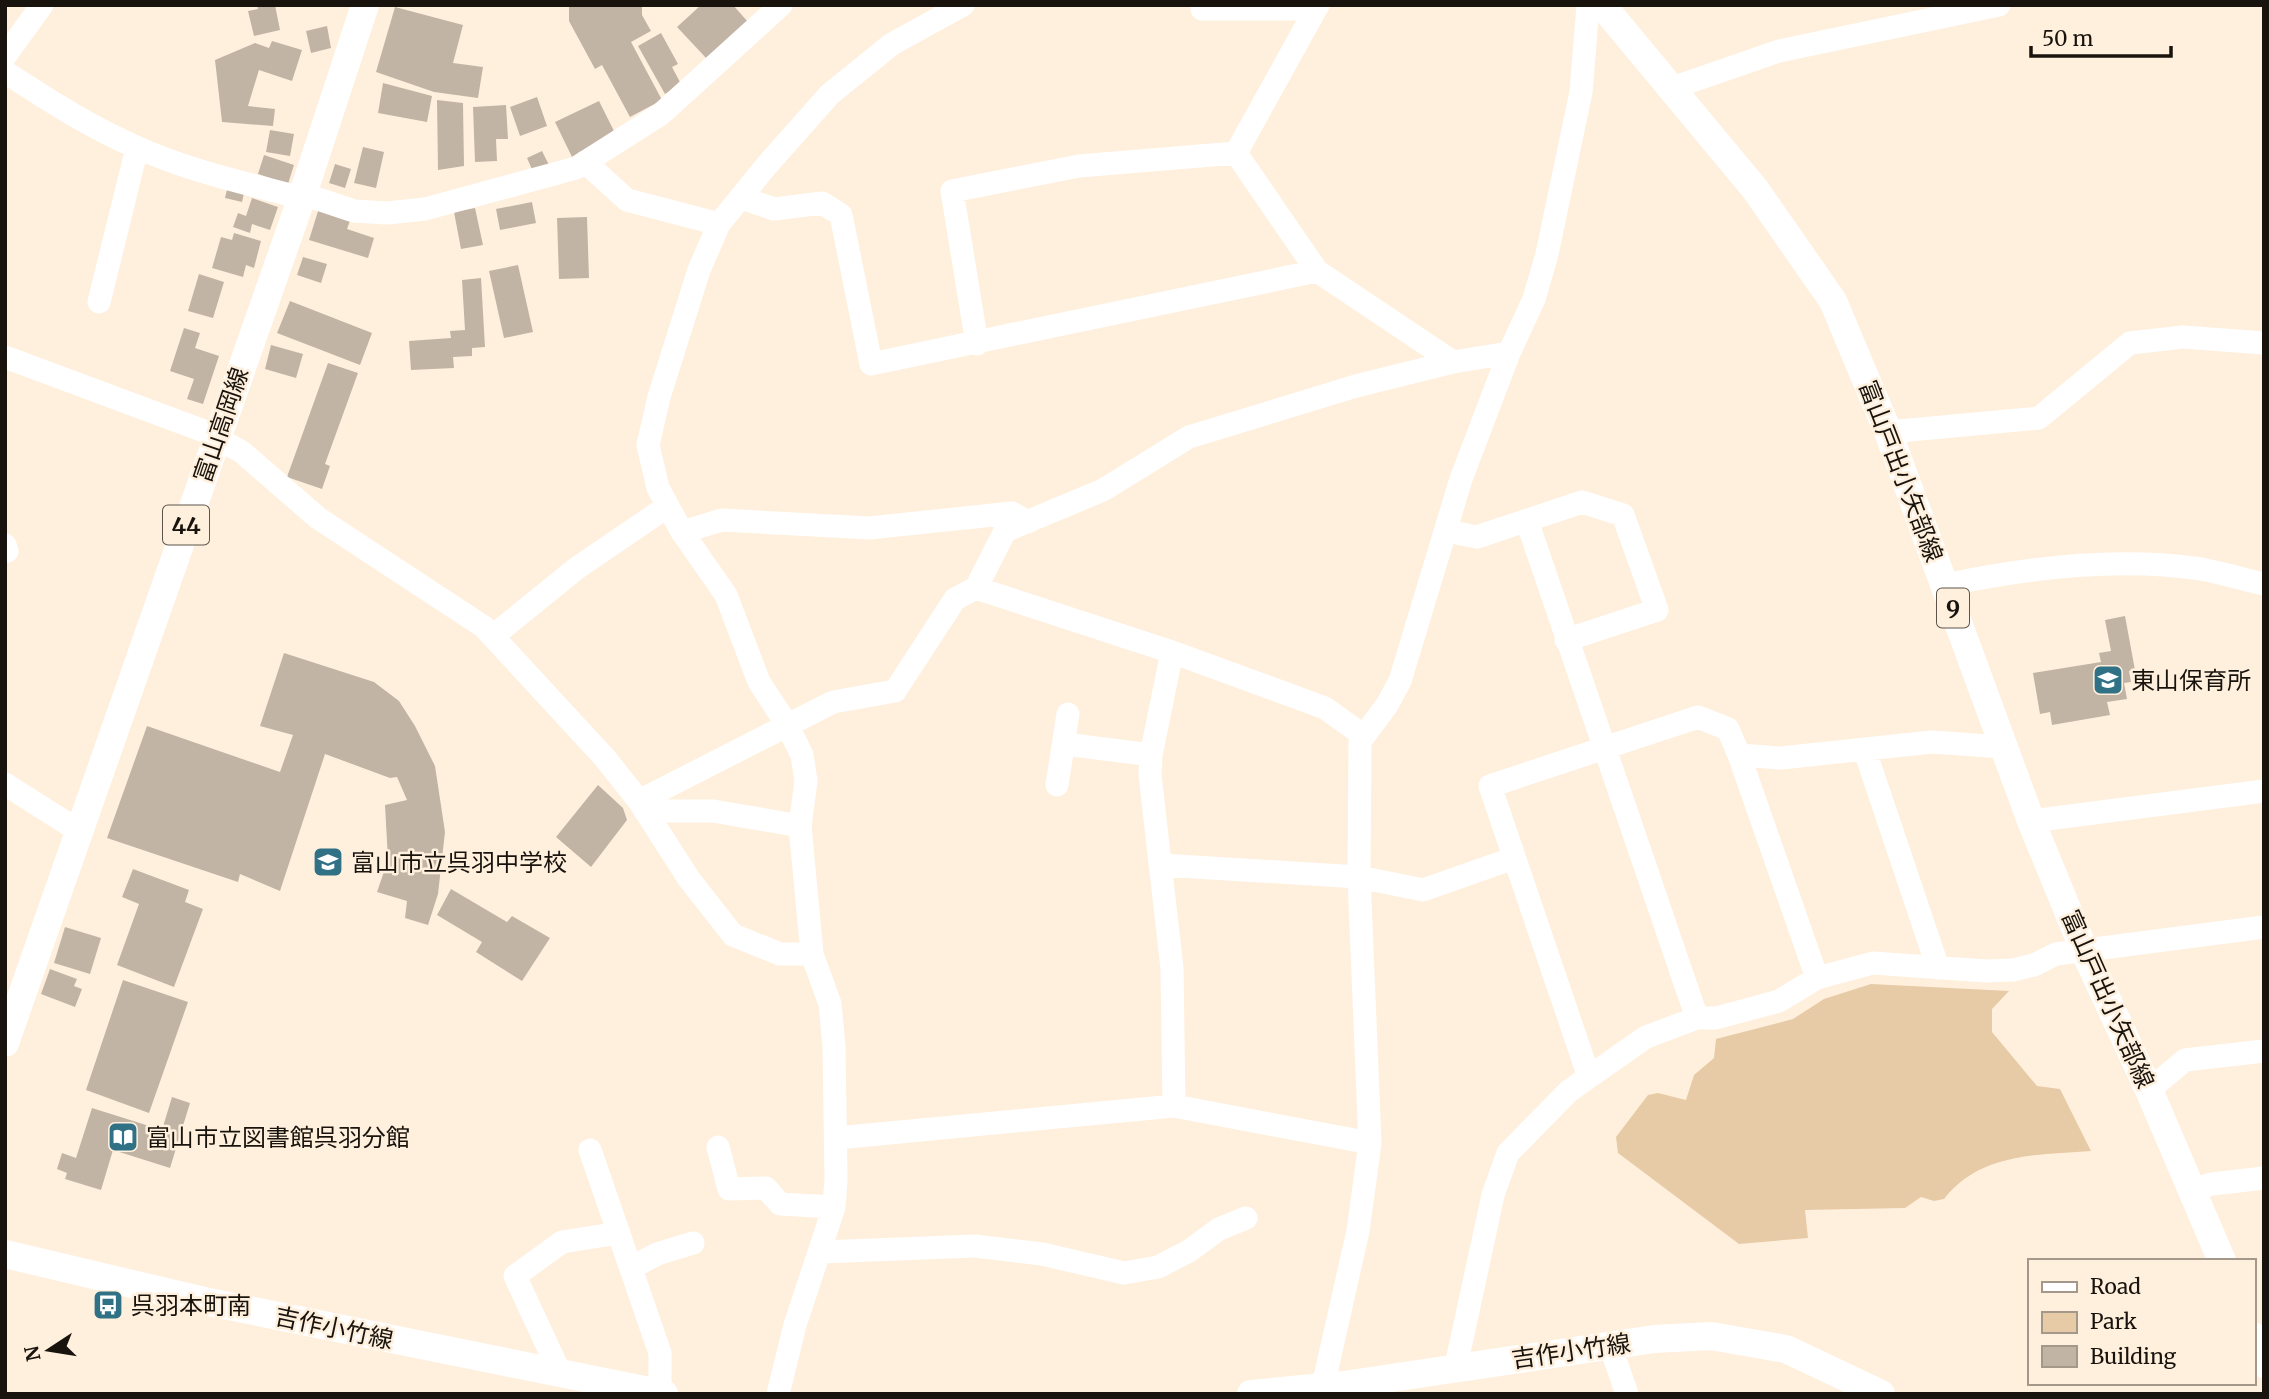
<svg xmlns="http://www.w3.org/2000/svg" width="2269" height="1399" font-family="Merriweather,'Noto Sans JP',serif">
  <style>
    .green { fill: #e7caa6 }
    .building { fill: #c2b4a4 }
    .lines { fill: none; stroke-linecap: round; stroke-linejoin: round }
    .minor { stroke: #fff; stroke-width: 23 }
    .major { stroke: #fff; stroke-width: 28 }
    .labels { text-anchor: middle; dominant-baseline: central; stroke-width: 5; stroke-linejoin: round; paint-order: stroke }
    .shield { fill: #fff0de; stroke: #5d554c; stroke-width: 2 }
    .shield-label { font-size: 23px; font-weight: bold; fill: #18130d }
    .street-label { font-size: 24px; fill: #18130d; stroke: #fff0de }
    .poi-label { font-size: 24px; fill: #18130d; stroke: #fff0de; text-anchor: start }
  </style>
  <rect width="100%" height="100%" fill="#fff0de"/>
  <!-- green -->
  <path class="green" d="M1871,984L2009,991L1992,1009V1032L2037,1086L2060,1089L2091,1151C2037,1155 1980,1153 1944,1199L1934,1201L1921,1197L1905,1208L1805,1210L1808,1238L1739,1244L1618,1153L1616,1137L1648,1095L1658,1093L1686,1100L1694,1075L1714,1058L1716,1039L1793,1019L1824,999Z"/>
  <!-- building -->
  <path class="building" d="M257,5H275L280,30L254,36L248,11L258,9Z
    M569,5H642V15L651,31L631,42L662,100L630,117L602,65L595,69L569,21Z
    M701,5H733L748,22L707,59L677,27Z
    M395,7L463,25L453,63L483,67L478,98L434,92L376,72Z
    M327,26L331,48L311,53L306,31Z
    M661,33L678,64L672,67L681,84L665,94L638,46Z
    M272,41L302,50L292,81L259,70L248,106L275,109L273,126L222,122L215,60L255,43L269,48Z
    M383,83L432,96L427,122L378,113Z
    M537,97L547,126L520,136L510,107Z
    M437,100L463,103L464,166L438,170Z
    M599,101L616,135L572,157L555,122Z
    M506,105L508,139H496L497,161L475,162L473,107Z
    M270,130L294,134L290,156L266,152Z
    M363,147L384,152L376,188L354,183Z
    M542,151L550,167L534,174L527,158Z
    M264,155L294,165L288,184L258,174Z
    M335,164L351,169L345,188L329,183Z
    M228,185L245,189L242,202L225,198Z
    M252,198L278,207L270,230L252,224L250,233L233,227L238,213L246,216Z
    M532,202L536,223L500,230L496,209Z
    M319,208L351,218L347,229L374,238L368,258L309,240Z
    M475,208L483,245L461,249L454,212Z
    M587,217L589,278L559,279L557,218Z
    M234,233L261,241L254,268L246,265L243,277L212,268L221,237L232,240Z
    M303,257L327,264L321,283L297,275Z
    M518,265L533,332L504,338L489,271Z
    M199,274L224,282L213,318L188,311Z
    M481,278L485,347L472,348V356L453,357L454,368L411,370L409,341L451,338L450,331L465,330L462,280Z
    M290,301L372,333L360,365L277,333Z
    M184,328L200,333L195,348L219,356L203,404L187,399L194,379L170,371Z
    M271,345L303,354L296,378L265,369Z
    M328,363L358,373L325,464L330,466L322,489L287,477Z
    M2125,616L2135,670L2129,671L2131,682L2124,683L2127,699L2107,702L2110,715L2052,725L2050,712L2040,714L2033,673L2101,662L2099,653L2111,651L2105,620Z
    M284,653L374,682L399,701L415,726L435,766L445,832L438,894L428,925L405,918L407,901L377,892L388,860L385,805L407,800L397,777L390,778L325,754L280,891L240,874L238,882L107,838L147,726L280,772L293,735L260,726Z
    M598,785L623,808L627,820L591,867L556,837Z
    M133,869L189,890L185,902L203,909L174,987L117,965L139,904L122,897Z
    M451,889L507,922L512,916L550,938L522,981L476,952L482,942L437,915Z
    M65,927L101,938L90,974L54,963Z
    M50,969L77,979L74,986L82,989L75,1007L41,994Z
    M123,980L188,1002L149,1113L86,1090Z
    M172,1097L190,1103L170,1168L113,1150L101,1190L65,1179L67,1173L57,1169L62,1153L76,1158L92,1108L162,1130Z"/>
  <g class="lines">
    <!-- minor -->
    <path class="minor" d="M1202,9H1314
      M5,56L42,5
      M5,72C48,100 90,127 136,147C189,171 246,183 301,198
      M1672,88L1779,51L1999,5
      M1236,153L1317,271L1453,362
      M1236,153L1318,5
      M585,162L627,200L719,224
      M303,194L354,211L387,213L425,209L576,168L661,114L781,5
      M742,198L774,209L822,203L841,215L871,364L1317,271
      M99,302L137,148
      M977,344L952,191L1079,166L1236,153
      M5,357L204,431L242,452L318,518L484,627L605,758L639,801L689,879L733,935L780,954H812
      M1888,432L2039,418L2130,343L2183,337L2264,343
      M1527,521L1697,1018
      M1447,531L1477,537L1582,502L1623,515L1657,610L1566,640
      M682,532L722,520L869,528L1012,513L1028,522
      M5,545L7,551
      M1955,583C2035,567 2120,557 2201,569C2222,573 2243,579 2264,584
      M976,588L1172,652L1325,708L1364,736
      M493,636L577,568L668,506
      M1172,652L1151,755L1150,775L1172,968L1174,1106
      M1065,744L1151,755
      M1865,751L1938,968
      M1739,755L1781,758L1932,742L2003,747
      M5,784L79,831
      M1057,785L1068,714
      M639,801L833,702L895,691L955,599L976,588L1005,531L1103,490L1189,437L1356,386L1453,362L1509,353
      M645,811H713L800,826
      M2031,821L2264,791
      M1162,865L1359,877L1423,890L1514,858
      M1589,1077L1490,786L1698,717L1728,729L1739,755L1817,978
      M2149,1090L2185,1060L2264,1051
      M837,1138L1174,1106L1370,1143
      M718,1147L729,1189L766,1188L780,1204L834,1207
      M590,1150L660,1353V1393
      M2191,1190L2212,1184L2264,1178
      M822,1252L975,1246L1042,1254L1124,1273L1158,1267L1189,1251L1219,1229L1246,1218
      M631,1268L657,1254L693,1243
      M1610,1345L1627,1394
      M1456,1366L1493,1195L1508,1153L1569,1091L1646,1037L1697,1018H1716L1779,1001L1817,978L1873,963L1986,971L2013,970L2034,965L2056,954L2264,927
      M561,1375L515,1276L562,1242L619,1233
      M1323,1386L1358,1231L1370,1143L1359,877L1360,741L1387,705L1400,681L1461,479L1509,353L1534,299L1547,254L1581,92L1588,5
      M778,1394L795,1325L834,1207L836,1179L834,1046L830,1004L812,954L800,826L806,781L802,755L786,723L759,682L726,595L682,532L658,488L648,445L659,397L699,270L719,224L767,165L830,94L892,44L963,5"/>
    <!-- major -->
    <path class="major" d="M1602,5L1755,189L1833,301L1888,432L2031,821L2084,950L2149,1090L2222,1261
      M5,1043L303,194L365,5
      M5,1254L204,1301L664,1394
      M2253,1336L2264,1364
      M1251,1394L1344,1385L1654,1339L1711,1336L1786,1349L1881,1394"/>
  </g>
  <!-- icons -->
  <defs>
    <g id="school-square" transform="scale(1.575)"><rect x="-9" y="-9" width="18" height="18" rx="4" fill="#317185" stroke="#fff0de"/><path d="M0-5L7-2L0 1L-7-2ZM-4 1L0 2.5L4 1V4Q0 6-4 4Z" fill="#fff"/></g>
    <g id="library-square" transform="scale(1.575)"><rect x="-9" y="-9" width="18" height="18" rx="4" fill="#317185" stroke="#fff0de"/><path d="M-6-4Q-3-5.5-.7-3.5V5Q-3 3-6 4ZM6-4Q3-5.5 .7-3.5V5Q3 3 6 4Z" fill="#fff"/></g>
    <g id="bus-square" transform="scale(1.575)"><rect x="-9" y="-9" width="18" height="18" rx="4" fill="#317185" stroke="#fff0de"/><path d="M-5-6H5V4H4V6H2V4H-2V6H-4V4H-5ZM-3.5-4V0h7V-4ZM-3.5 1.2v1.5H-2V1.2ZM2 1.2v1.5H3.5V1.2Z" fill="#fff"/></g>
  </defs>
  <g fill-rule="evenodd">
    <use href="#school-square" x="2108" y="680"/>
    <use href="#school-square" x="328" y="862"/>
    <use href="#library-square" x="123" y="1137"/>
    <use href="#bus-square" x="108" y="1305"/>
  </g>
  <g class="labels">
    <!-- shield labels -->
    <g class="shield">
      <rect x="163" y="505.5" width="46" height="39" rx="5"/>
      <rect x="1937" y="588.5" width="32" height="39" rx="5"/>
    </g>
    <g class="shield-label">
      <text x="186" y="525">44</text>
      <text x="1953" y="608">9</text>
    </g>
    <!-- street labels -->
    <g class="street-label">
      <text transform="translate(221 425) rotate(-71)">富山高岡線</text>
      <text transform="translate(1901 471) rotate(69)">富山戸出小矢部線</text>
      <text transform="translate(2108 999) rotate(66)">富山戸出小矢部線</text>
      <text transform="translate(334 1328) rotate(12)">吉作小竹線</text>
      <text transform="translate(1571 1351) rotate(-8)">吉作小竹線</text>
    </g>
    <!-- poi labels -->
    <g class="poi-label">
      <text x="2131" y="680">東山保育所</text>
      <text x="351" y="862">富山市立呉羽中学校</text>
      <text x="146" y="1137">富山市立図書館呉羽分館</text>
      <text x="131" y="1305">呉羽本町南</text>
    </g>
  </g>
  <!-- border -->
  <rect width="2269" height="1399" fill="none" stroke="#18130d" stroke-width="14"/>
  <!-- legend -->
  <rect x="2028" y="1259" width="228" height="126" fill="#fff0de" stroke="#a3988a" stroke-width="2"/>
  <rect x="2042" y="1282" width="35" height="10" fill="#ffffff" stroke="#a3988a" stroke-width="2"/>
  <text x="2090" y="1294" font-size="21" fill="#18130d">Road</text>
  <rect x="2042" y="1312" width="35" height="21" fill="#e7caa6" stroke="#a3988a" stroke-width="2"/>
  <text x="2090" y="1329" font-size="21" fill="#18130d">Park</text>
  <rect x="2042" y="1346" width="35" height="21" fill="#c2b4a4" stroke="#a3988a" stroke-width="2"/>
  <text x="2090" y="1364" font-size="21" fill="#18130d">Building</text>
  <!-- north arrow -->
  <g transform="translate(49 1350) rotate(258)" stroke="#fff0de" stroke-width="5" paint-order="stroke">
  <path d="M0-5L12 26L0 18L-12 26Z" fill="#18130d"/>
  <text y="-10" font-size="19" font-weight="bold" text-anchor="middle" fill="#18130d">N</text>
  </g>
  <!-- scale -->
  <path d="M2031 46v10h140v-10" fill="none" stroke="#18130d" stroke-width="3.5"/>
  <text x="2042" y="46" font-size="21" fill="#18130d" stroke="#fff0de" stroke-width="5" paint-order="stroke">50 m</text>
</svg>
